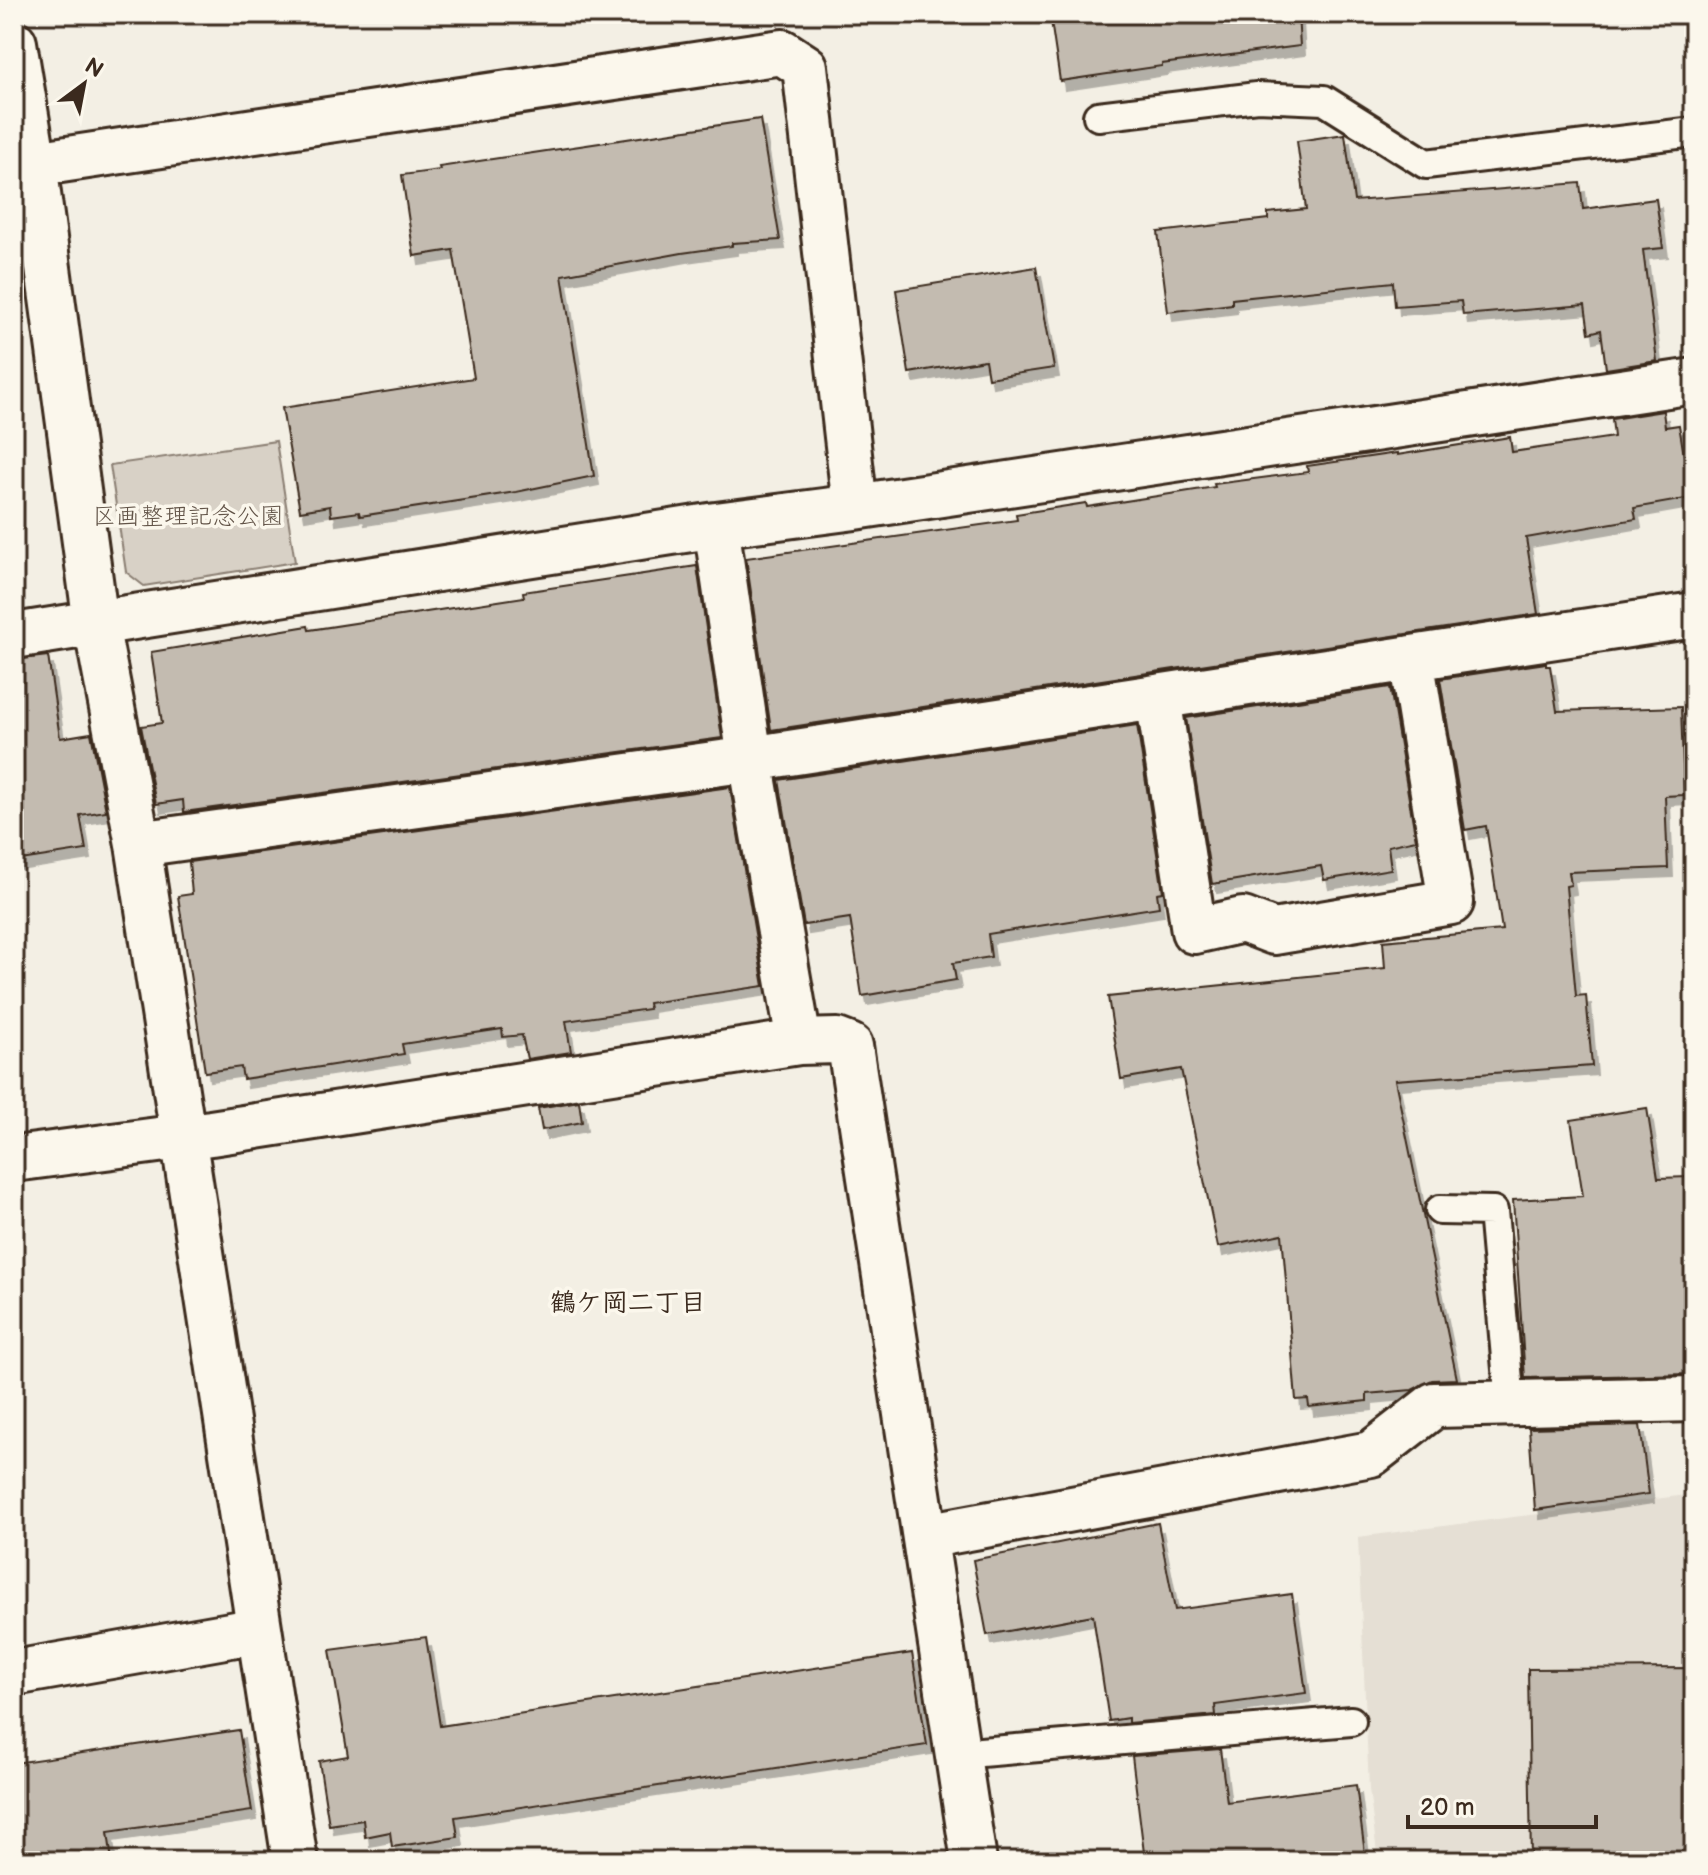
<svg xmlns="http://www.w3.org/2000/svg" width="1708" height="1875" font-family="'Balsamiq Sans','Klee One',sans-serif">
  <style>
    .built { fill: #e5dfd4 }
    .green { fill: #d8d1c6; stroke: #8a7e72; stroke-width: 2 }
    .building { fill: #c3bbb0; stroke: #3b2a1e; stroke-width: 2; filter: url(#shadow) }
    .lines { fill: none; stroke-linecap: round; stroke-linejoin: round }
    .lane-casing { stroke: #3b2a1e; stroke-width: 34 }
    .street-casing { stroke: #3b2a1e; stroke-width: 50 }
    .lane { stroke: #fbf7ec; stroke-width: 28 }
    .street { stroke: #fbf7ec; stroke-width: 44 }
    .labels { text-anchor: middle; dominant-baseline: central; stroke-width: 7; stroke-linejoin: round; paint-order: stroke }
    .park-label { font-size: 24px; fill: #625448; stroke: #fbf7ec }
    .neighbourhood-label { font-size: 26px; font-weight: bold; fill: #3b2a1e; stroke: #fbf7ec }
  </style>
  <defs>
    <filter id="shadow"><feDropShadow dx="5" dy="9" stdDeviation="0" flood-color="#0004"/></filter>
  </defs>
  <rect width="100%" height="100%" fill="#f3efe4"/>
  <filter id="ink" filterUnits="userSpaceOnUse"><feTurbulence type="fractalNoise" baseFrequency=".0125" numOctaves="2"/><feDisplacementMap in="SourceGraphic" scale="16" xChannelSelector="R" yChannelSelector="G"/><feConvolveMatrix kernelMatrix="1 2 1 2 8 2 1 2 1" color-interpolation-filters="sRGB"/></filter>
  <g filter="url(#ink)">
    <!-- built -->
    <path class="built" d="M1694,1494V1861H1378L1369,1789L1358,1537Z"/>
    <!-- green -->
    <path class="green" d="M276,441L295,562L144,586L126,572L110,465Z"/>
    <!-- building -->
    <path class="building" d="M1050,14H1298L1300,46L1162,64V66L1060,81Z
      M760,119L780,240L732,243V246L682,253L562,275L594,476L516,492L360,516L359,512L331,516L330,506L300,511L282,408L474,378L453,250L414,256L402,175L440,170L439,167Z
      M1345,134L1354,201L1580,183L1583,209L1656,199L1663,248L1643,250L1657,361L1606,369L1601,330L1589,333L1585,305L1463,315L1461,301L1395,306L1393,282L1232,299V304L1168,312L1158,232L1268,219V213L1306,209L1297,141Z
      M1036,267L1054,368L988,378L985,360L909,373L896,290Z
      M1663,411L1665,427L1679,425L1691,498L1634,508L1636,519L1526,538L1538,614L771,730L746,558L1017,520L1016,514L1086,503L1087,507L1215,487L1214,484L1308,472L1307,466L1397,453V455L1510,437L1512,452L1614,437L1612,419Z
      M697,566L722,738L184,812L183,800L156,804L141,726L162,723L151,652L308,626L309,630L524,597L523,592Z
      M48,656L60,738L91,733L106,811L80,815L86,850L14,861V660Z
      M1546,663V666H1550L1557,711L1681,707L1684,795L1665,796L1668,868L1569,872L1571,885L1566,886L1576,996L1586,995L1592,1066L1395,1080L1457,1379L1432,1380L1412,1390L1367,1394V1401L1309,1407L1308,1399L1296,1400L1282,1234L1218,1247L1181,1069L1121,1079L1108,997L1385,968L1383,941L1502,930L1486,826L1465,830L1440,679Z
      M1390,687L1416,840L1388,846L1391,869L1324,880L1321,866L1212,884L1186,718Z
      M1137,725L1163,892L1157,893L1159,907L988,934L991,957L953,963L956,980L862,996L850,918L804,925L779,780Z
      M730,787L764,986L648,1003L649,1009L566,1021L571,1052L527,1059L522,1035L503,1037L502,1029L402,1044L404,1054L243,1079L241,1067L205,1072L178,896L192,894L189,862Z
      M579,1101L582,1122L542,1130L538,1108Z
      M1647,1108L1658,1178L1689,1177L1688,1374L1525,1378L1513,1200L1583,1196L1571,1120Z
      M1640,1425L1649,1494L1535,1510L1529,1428Z
      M1158,1523L1175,1610L1292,1594L1306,1693L1215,1705L1216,1715L1128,1723V1718L1109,1721L1093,1615L987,1635L973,1560Z
      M426,1637L440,1726L912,1653L927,1745L455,1817L458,1837L392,1847L390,1832L365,1837L363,1820L329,1825L319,1761L348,1756L330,1650Z
      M1694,1668V1861H1531L1528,1669Z
      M239,1730L252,1811L108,1832L112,1861H14V1763Z
      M1220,1749L1227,1802L1356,1785L1366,1861H1145L1132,1756Z"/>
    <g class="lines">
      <!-- lane casing -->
      <g class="lane-casing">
        <path id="lane" d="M1098,116L1257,97L1324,100L1426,164L1694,132
          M1440,1210L1493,1211L1510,1403
          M957,1754L1351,1721"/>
      </g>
      <!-- street casing -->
      <g class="street-casing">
        <path id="street" d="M14,43L34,164L96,624L138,844L295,1861
          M14,167L782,52L805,67L855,507
          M716,525L750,759L799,1042
          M14,636L716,525L855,507L1694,381
          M1158,697L1194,931L1243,920L1274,932L1451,902L1411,658
          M138,844L750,759L1694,615
          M14,1159L211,1133L799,1042L837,1041L850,1046L974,1861
          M925,1536L1371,1454L1434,1405L1694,1399
          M14,1673L259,1630"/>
      </g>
      <!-- lane -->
      <use href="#lane" class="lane"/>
      <!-- street -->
      <use href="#street" class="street"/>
    </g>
  </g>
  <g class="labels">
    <!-- park labels -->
    <g class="park-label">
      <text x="188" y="516">区画整理記念公園</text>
    </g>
    <!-- neighbourhood labels -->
    <g class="neighbourhood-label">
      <text x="628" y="1303">鶴ケ岡二丁目</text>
    </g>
  </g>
  <!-- margin -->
  <rect width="1708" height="1875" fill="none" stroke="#fbf7ec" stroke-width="48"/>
  <rect x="24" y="24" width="1660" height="1827" fill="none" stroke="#3b2a1e" stroke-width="3" filter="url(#ink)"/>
  <!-- north arrow -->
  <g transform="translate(84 84) rotate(32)" stroke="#fbf7ec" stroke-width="6" paint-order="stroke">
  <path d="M0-6L14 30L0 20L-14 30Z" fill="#3b2a1e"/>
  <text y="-12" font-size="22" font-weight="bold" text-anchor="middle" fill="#3b2a1e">N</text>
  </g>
  <!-- scale -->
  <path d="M1408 1815v12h188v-12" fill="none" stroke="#3b2a1e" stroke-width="4"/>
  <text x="1420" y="1815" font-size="24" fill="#3b2a1e" stroke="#fbf7ec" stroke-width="6" paint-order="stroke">20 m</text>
</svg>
